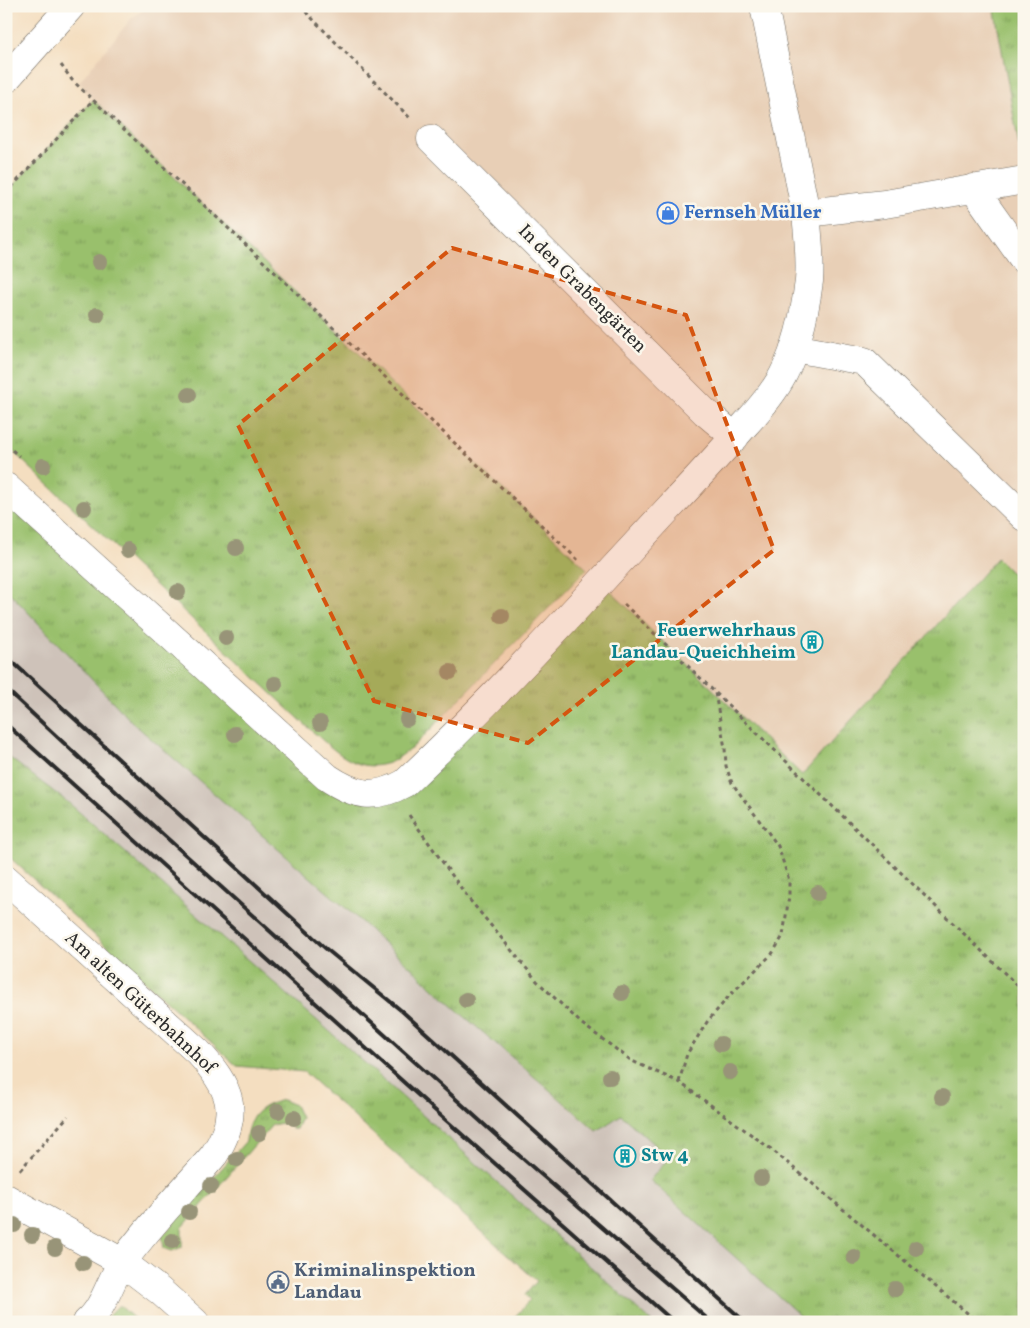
<svg xmlns="http://www.w3.org/2000/svg" width="1030" height="1328" font-family="Vollkorn,serif">
  <style>
    .built { fill: #e8cfb6 }
    .railway { fill: #cec2b9 }
    .grass { fill: url(#grass-tufts); stroke: #62764c }
    .lines { fill: none; stroke-linecap: round; stroke-linejoin: round }
    .minor-casing { stroke: #716a5f; stroke-width: 29 }
    .major-casing { stroke: #716a5f; stroke-width: 29 }
    .path { stroke: #716a5f; stroke-width: 3; stroke-dasharray: 4 4; stroke-linecap: butt }
    .minor { stroke: #fff; stroke-width: 28 }
    .major { stroke: #fff; stroke-width: 28 }
    .rail { stroke: #2b2b2b; stroke-width: 4 }
    .tree { fill: #989478 }
    .marked { fill: #d5540f; fill-opacity: 0.2; stroke: #d5540f; stroke-width: 4; stroke-dasharray: 10 6; stroke-linejoin: round }
    .labels { text-anchor: middle; dominant-baseline: central; stroke-width: 5; stroke-linejoin: round; paint-order: stroke }
    .shop-label { font-size: 19px; font-weight: bold; fill: #366cbe; stroke: #fbf7ec; text-anchor: start }
    .street-label { font-size: 19px; fill: #2b2b2b; stroke: #fbf7ec }
    .culture-label { font-size: 19px; font-weight: bold; fill: #0d838f; stroke: #fbf7ec; text-anchor: end }
    .service-label { font-size: 19px; font-weight: bold; fill: #4e5e75; stroke: #fbf7ec; text-anchor: start }
  </style>
  <defs>
    <pattern id="grass-tufts" width="24" height="20" patternUnits="userSpaceOnUse" patternTransform="scale(1.25)"><rect width="24" height="20" fill="#99c06c"/><path d="M3 7l-1-3M5 7V3M7 7l1-3M15 17l-1-3M17 17v-4M19 17l1-3" fill="none" stroke="#7d9c59"/></pattern>
  </defs>
  <rect width="100%" height="100%" fill="#fbf7ec"/>
  <filter id="ink" filterUnits="userSpaceOnUse"><feTurbulence type="fractalNoise" baseFrequency=".02" numOctaves="2"/><feDisplacementMap in="SourceGraphic" scale="10" xChannelSelector="R" yChannelSelector="G"/><feConvolveMatrix kernelMatrix="1 2 1 2 8 2 1 2 1" color-interpolation-filters="sRGB"/></filter>
  <filter id="wash" filterUnits="userSpaceOnUse"><feTurbulence type="fractalNoise" baseFrequency=".0096" numOctaves="4" result="noise"/><feDisplacementMap in="SourceGraphic" scale="20" xChannelSelector="R" yChannelSelector="G"/><feGaussianBlur stdDeviation="1.12" result="paint"/><feColorMatrix in="noise" values="0 0 0 0 0 0 0 0 0 0 0 0 0 0 0 0 0 1.4 0 .05"/><feComposite in="paint" operator="in"/></filter>
  <g filter="url(#wash)">
    <rect width="100%" height="100%" fill="#f4dec0"/>
    <!-- built -->
    <path class="built" d="M148,6H1024V585L996,558L802,775L93,100L79,82L131,19Z"/>
    <!-- railway -->
    <path class="railway" d="M6,589L133,723L357,918L457,1010L596,1131L621,1115L670,1158L650,1180L807,1322H652L337,1038L70,804L6,755Z"/>
    <!-- grass -->
    <path class="grass" d="M994,6H1024V145L1019,146Z
      M93,100L587,569L412,748C404,753 395,762 385,764C355,773 332,748 311,730L6,445V193Z
      M6,487L327,777L382,793L601,582L802,775L997,558L1024,585V1322H807L650,1180L669,1158L621,1115L597,1131L457,1010L357,918L133,723L6,589Z
      M6,755L70,804L337,1038L652,1322H515L512,1320L530,1300L525,1295L537,1281L304,1072L237,1066L6,854Z
      M283,1100L295,1105L301,1118L296,1129H292V1121L272,1125L182,1228V1247L172,1251L164,1248L162,1236L246,1141C248,1116 259,1106 283,1100Z
      M119,1305L138,1322H102Z"/>
  </g>
  <g filter="url(#ink)">
    <g class="lines">
      <!-- minor casing -->
      <g class="minor-casing">
        <path id="minor" d="M431,139L705,412L735,437
          M973,188L1024,260
          M806,213L885,204L1024,180
          M794,348L864,361L1024,517
          M6,487L327,777C355,796 375,800 405,783C498,695 583,601 670,507C695,480 720,454 744,426C758,411 773,394 783,375C797,348 805,312 809,281C811,259 808,235 806,213L764,6
          M6,879L198,1052C230,1087 242,1112 214,1155C184,1190 151,1223 124,1260C110,1279 105,1307 87,1322
          M6,1198L122,1262L160,1291L195,1322"/>
      </g>
      <!-- major casing -->
      <g class="major-casing">
        <path id="major" d="M6,79L71,6"/>
      </g>
      <!-- path -->
      <path class="path" d="M300,6L410,118
        M61,65L72,80L578,560
        M6,193L93,100
        M6,445L19,456
        M624,604L1024,992
        M409,815L469,899L537,981L582,1024L632,1061L679,1082L771,1149L978,1322
        M679,1082L687,1054L707,1022L730,995L772,954L783,936L789,896V880L778,846L732,783L726,766L725,748L715,693
        M20,1170L68,1116"/>
      <!-- minor -->
      <use href="#minor" class="minor"/>
      <!-- major -->
      <use href="#major" class="major"/>
      <!-- rail -->
      <path class="rail" d="M6,656L325,948L403,1012L745,1322
        M6,689L126,801L499,1138L711,1322
        M6,724L439,1114L674,1322"/>
    </g>
    <!-- trees -->
    <g class="tree">
      <circle cx="99" cy="262" r="8"/>
      <circle cx="97" cy="315" r="8"/>
      <circle cx="189" cy="395" r="8"/>
      <circle cx="43" cy="466" r="8"/>
      <circle cx="84" cy="508" r="8"/>
      <circle cx="236" cy="548" r="8"/>
      <circle cx="128" cy="550" r="8"/>
      <circle cx="178" cy="592" r="8"/>
      <circle cx="502" cy="616" r="8"/>
      <circle cx="226" cy="638" r="8"/>
      <circle cx="450" cy="672" r="8"/>
      <circle cx="275" cy="684" r="8"/>
      <circle cx="407" cy="719" r="8"/>
      <circle cx="320" cy="723" r="8"/>
      <circle cx="235" cy="734" r="8"/>
      <circle cx="818" cy="893" r="8"/>
      <circle cx="622" cy="993" r="8"/>
      <circle cx="466" cy="1000" r="8"/>
      <circle cx="721" cy="1044" r="8"/>
      <circle cx="730" cy="1072" r="8"/>
      <circle cx="610" cy="1077" r="8"/>
      <circle cx="942" cy="1097" r="8"/>
      <circle cx="278" cy="1111" r="8"/>
      <circle cx="294" cy="1118" r="8"/>
      <circle cx="259" cy="1133" r="8"/>
      <circle cx="237" cy="1159" r="8"/>
      <circle cx="761" cy="1178" r="8"/>
      <circle cx="211" cy="1186" r="8"/>
      <circle cx="189" cy="1212" r="8"/>
      <circle cx="14" cy="1225" r="8"/>
      <circle cx="32" cy="1235" r="8"/>
      <circle cx="172" cy="1241" r="8"/>
      <circle cx="55" cy="1248" r="8"/>
      <circle cx="916" cy="1248" r="8"/>
      <circle cx="854" cy="1257" r="8"/>
      <circle cx="83" cy="1263" r="8"/>
      <circle cx="895" cy="1289" r="8"/>
    </g>
  </g>
  <!-- marked area -->
  <path class="marked" d="M452,248L686,315L774,550L528,743L374,701L238,425Z"/>
  <!-- icons -->
  <defs>
    <g id="shop-ring" transform="scale(1.125)"><circle r="9.5" fill="#fbf7ec" stroke="#3f7fe0" stroke-width="1.5"/><path d="M-5-2.5h2.3a2.7 3.5 0 0 1 5.4 0H5L5.5 6h-11ZM-1.5-2.5h3a1.5 2.3 0 0 0-3 0Z" fill="#3f7fe0"/></g>
    <g id="building-ring" transform="scale(1.125)"><circle r="9.5" fill="#fbf7ec" stroke="#0f9aa8" stroke-width="1.5"/><path d="M-4-6H4V6H1V3H-1V6H-4ZM-2.5-4.3h1.7v1.8h-1.7ZM.8-4.3h1.7v1.8H.8ZM-2.5-1h1.7V.8h-1.7ZM.8-1h1.7V.8H.8Z" fill="#0f9aa8"/></g>
    <g id="civic-ring" transform="scale(1.125)"><circle r="9.5" fill="#fbf7ec" stroke="#5c6f8a" stroke-width="1.5"/><path d="M-.6-6.5H3V-4.5H.6V-3L4-1V1h2V6H-6V1h2V-1L-.6-3ZM-1.2 2.5V6h2.4V2.5Z" fill="#5c6f8a"/></g>
  </defs>
  <g fill-rule="evenodd">
    <use href="#shop-ring" x="668" y="213"/>
    <use href="#building-ring" x="812" y="642"/>
    <use href="#building-ring" x="625" y="1156"/>
    <use href="#civic-ring" x="278" y="1282"/>
  </g>
  <g class="labels">
    <!-- shop labels -->
    <g class="shop-label">
      <text x="684" y="213">Fernseh Müller</text>
    </g>
    <!-- street labels -->
    <g class="street-label">
      <text transform="translate(582 289) rotate(45)">In den Grabengärten</text>
      <text transform="translate(140 1003) rotate(43)">Am alten Güterbahnhof</text>
    </g>
    <!-- culture labels -->
    <g class="culture-label">
      <text x="796" y="631">Feuerwehrhaus<tspan x="796" dy="22">Landau-Queichheim</tspan></text>
      <text x="641" y="1156" text-anchor="start">Stw 4</text>
    </g>
    <!-- service labels -->
    <g class="service-label">
      <text x="294" y="1271">Kriminalinspektion<tspan x="294" dy="22">Landau</tspan></text>
    </g>
  </g>
  <!-- margin -->
  <rect width="1030" height="1328" fill="none" stroke="#fbf7ec" stroke-width="25"/>
</svg>
